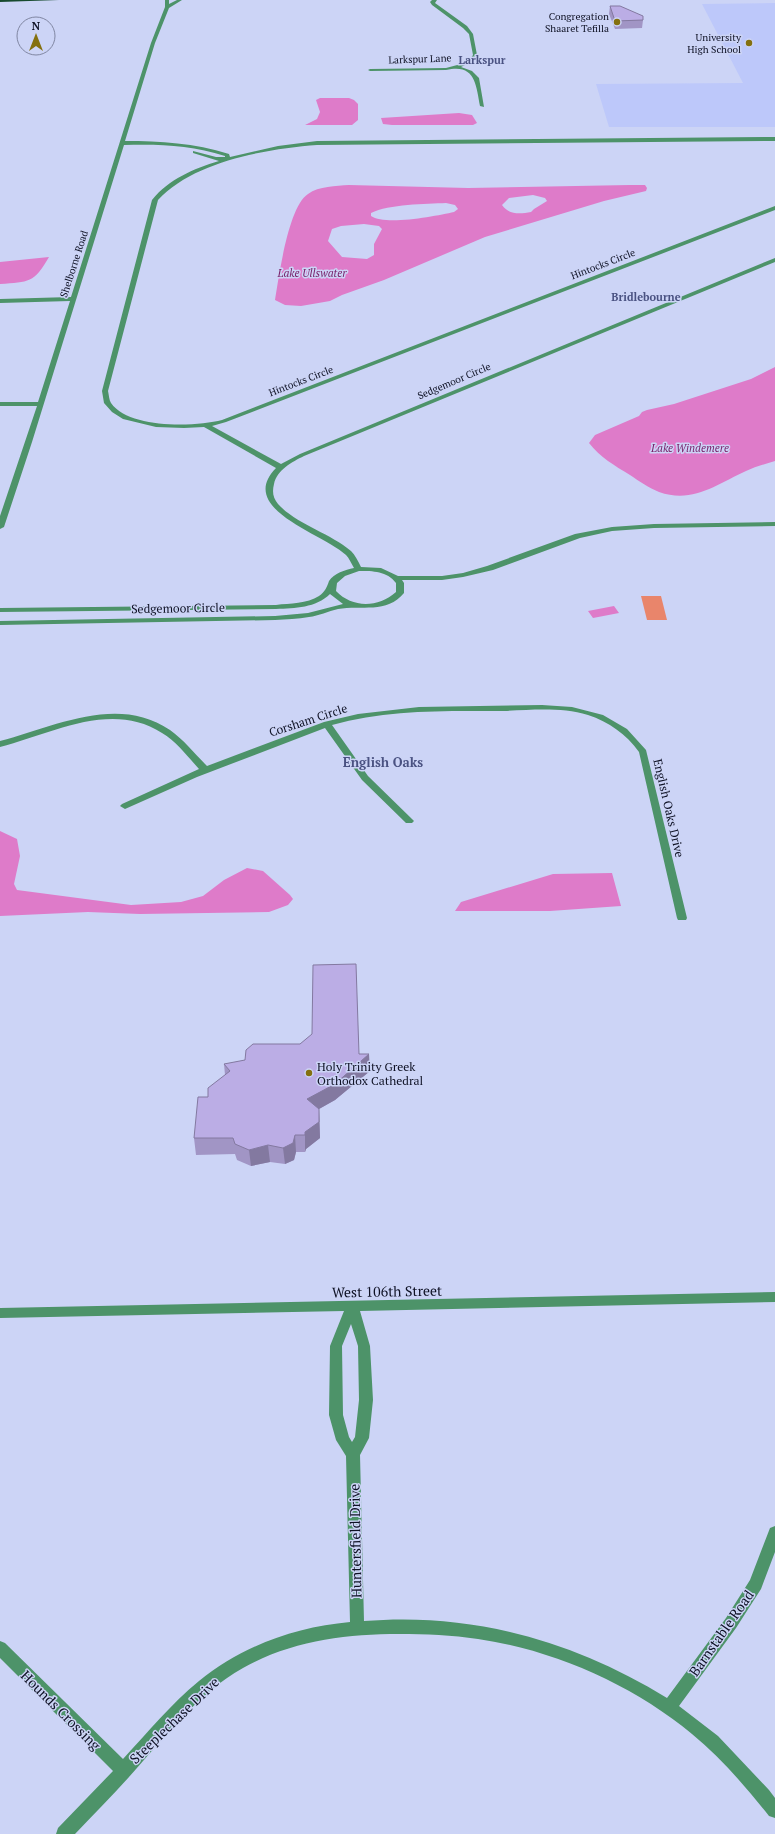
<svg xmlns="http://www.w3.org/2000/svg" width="775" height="1834" font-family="'PT Serif',serif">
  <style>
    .built { fill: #bdc8fa }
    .green { fill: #e9856b }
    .water { fill: #de7bc9; fill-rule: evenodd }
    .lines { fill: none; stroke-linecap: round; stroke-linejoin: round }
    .minor { fill: #4d9369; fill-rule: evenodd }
    .major { fill: #174a2e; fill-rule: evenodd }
    .wall { fill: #a195c5 }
    .shaded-wall { fill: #8379a0 }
    .building { fill: #bbade5; stroke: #8379a0 }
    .poi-dot { fill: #84700f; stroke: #ccd4f6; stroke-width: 1.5 }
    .labels { text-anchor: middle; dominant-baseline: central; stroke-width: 3; stroke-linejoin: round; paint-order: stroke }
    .far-poi-label { font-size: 10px; fill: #0e1124; stroke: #ccd4f6; text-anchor: end }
    .far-street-label { font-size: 10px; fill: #0e1124; stroke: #ccd4f6 }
    .far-neighbourhood-label { font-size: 11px; font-weight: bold; fill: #4a5282; stroke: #ccd4f6 }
    .far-water-label { font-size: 11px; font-style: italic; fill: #771e68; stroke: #ccd4f6 }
    .street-label { font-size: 12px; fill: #0e1124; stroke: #ccd4f6 }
    .poi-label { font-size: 12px; fill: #0e1124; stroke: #ccd4f6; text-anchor: start }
    .neighbourhood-label { font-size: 13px; font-weight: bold; fill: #4a5282; stroke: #ccd4f6 }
    .near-street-label { font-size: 14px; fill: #0e1124; stroke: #ccd4f6 }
  </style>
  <rect width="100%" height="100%" fill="#ccd4f6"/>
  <!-- built -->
  <path class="built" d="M775,3V127H609L596,84L743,83L702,4Z"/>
  <!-- green -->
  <path class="green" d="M641,596H661L667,620H647Z"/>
  <!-- water -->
  <path class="water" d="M320,98H349L354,100L358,104V120L352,125H305L317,119L320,112L316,100Z
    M459,113L472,115L477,123L473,125H392L383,124L381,118Z
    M349,185L468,188L630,185H645L647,188L646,191L604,201L485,237L384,280L342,295L330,301L301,306L285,305L275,300C279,277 288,207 308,194C319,186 336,186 349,185ZM533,195L545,198L547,201L534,209L531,212C520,214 509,215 502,205L509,198ZM446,203L455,205L458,209L454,212C436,216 385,226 371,216V213C389,204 426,204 446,203ZM364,224L379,226L382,229L374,244V255L367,259L342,257L328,241L332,229L341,226Z
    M49,257C34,283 29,282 0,284V262Z
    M775,367V461C765,464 755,467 746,471C717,484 693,504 659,492C649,488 639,481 630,475C615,466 600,457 589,443L595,435L639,416L642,412L647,410L674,404L751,379Z
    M614,606L619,613L593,618L588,611Z
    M0,831L17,839L20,856L14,884L17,890L131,905L181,902L203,896L224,880L247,868L263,871L290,895L293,899L288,905L269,912L140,914L88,912L0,916Z
    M612,873L621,906L550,911H455L461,902L553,874Z"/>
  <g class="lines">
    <!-- minor -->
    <path class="minor" d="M165,0H169V4L177,0H182L169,8L155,43L125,141C161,141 194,143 229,154L230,157L278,146L317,141L775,137V141L317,145C266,149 194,161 158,200L108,391C109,395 109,400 111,403C129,429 195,427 222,420L775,206V210L226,422L212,426L281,464L300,454L775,258V262L304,456C292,462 277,470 274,484C272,492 273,498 278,504C296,524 330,533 351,551C355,555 358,561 361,567L381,568L398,576H442L463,573L487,566L575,534L612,527L654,524L775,522V526L654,528L612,531L580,538L493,570L463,577L442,580H402L404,583V593C387,614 361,605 338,609C328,611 319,616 309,617C298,619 286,619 275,620L0,625V621L275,616L308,613L343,604L330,594C316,608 295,608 276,609L0,612V608L276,605C290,603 307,604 319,596C325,592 327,587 329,581C334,573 345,570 354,568C351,563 349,558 346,555C322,533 236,509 276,468L204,427L184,428L156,427L123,419L112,412L104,403L102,391L152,200C169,179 193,169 219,161L193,153V151L216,157H225V156C191,145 159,144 124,145L32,442L4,527L0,529V516L37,406H0V402H38L70,301L0,303V299L71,297L151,43L165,7ZM359,571C373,571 387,571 396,583V592C378,608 352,608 336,591L337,583L345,576Z
      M432,0H437L435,3L467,26L473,34L477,55L475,60L461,67L472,71L479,78L484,107L480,106C476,84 475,63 446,70L370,71L368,70L370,69L446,68L461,64L471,58L473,55L469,34L463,28L432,5L430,2Z
      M542,705L572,707L603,715L627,729L646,750L687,918L686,920H678L677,918L639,752C626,734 609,722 588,715C561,707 532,710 504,711C447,711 388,709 332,725L368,776L412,819L414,821L412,823H406L362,780L325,728L197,777L125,809L120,806L122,804L199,769C188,757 177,742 162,733C111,700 51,734 0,747V741C54,727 117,694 170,730C184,740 195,754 207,766L324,722L358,714L419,707Z
      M775,1292V1302L360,1311L370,1346L373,1400L369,1438L360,1455L364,1621C472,1612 575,1641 667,1698L726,1618L750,1580L770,1528L775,1526V1552L761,1589L736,1628L679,1706L718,1736L769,1790L775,1798V1818L769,1816C746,1787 721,1758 692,1734C633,1685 554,1650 478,1639C452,1635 426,1634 399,1634C345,1634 291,1641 243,1668C197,1694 164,1738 129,1777C112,1796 93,1815 75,1834H56L58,1828L113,1771L0,1658V1641L5,1643L123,1759C148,1732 171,1704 199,1681C242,1646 295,1627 350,1622L346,1456L336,1440L329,1415L330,1346L344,1311L0,1318V1308ZM351,1324L358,1346L359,1400L355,1437L352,1442L349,1437L343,1415L342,1346Z"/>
    <!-- major -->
    <path class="major" d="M0,0H59L0,2Z"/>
  </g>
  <!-- wall -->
  <path class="wall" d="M610,6L643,20L642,28L615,29L609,14Z
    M359,1054L370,1071L335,1100L319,1109L320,1138L306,1149L305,1152H296L294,1160L285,1164L270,1162L251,1166L237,1160L235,1154L196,1155L194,1138L208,1097L225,1075L224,1064Z"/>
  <!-- shaded-wall -->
  <path class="shaded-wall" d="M369,1054L370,1071L335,1100L319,1109L320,1138L306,1149L305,1152V1135L307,1099Z
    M295,1135L296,1152L294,1160L285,1164L283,1148Z
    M268,1145L270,1162L251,1166L249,1150Z"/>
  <!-- building -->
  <path class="building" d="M610,6H620L643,16V20L615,21Z
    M356,964L359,1054H369L335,1084L307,1099L319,1109V1122L305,1132V1135H295L293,1143L283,1148L268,1145L249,1150L235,1144L233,1138H194L198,1097H208V1088L230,1071L224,1064L245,1060L246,1050L253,1044H300L312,1034L313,965Z"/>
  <!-- markers -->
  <g class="poi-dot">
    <circle cx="617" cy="22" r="4"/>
    <circle cx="749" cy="43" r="4"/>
    <circle cx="309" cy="1073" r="4"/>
  </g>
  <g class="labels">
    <!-- far-poi labels -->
    <g class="far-poi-label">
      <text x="609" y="16">Congregation<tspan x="609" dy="12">Shaaret Tefilla</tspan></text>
      <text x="741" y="37">University<tspan x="741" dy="12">High School</tspan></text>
    </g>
    <!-- far-street labels -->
    <g class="far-street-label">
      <text transform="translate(420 59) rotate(-2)">Larkspur Lane</text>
      <text transform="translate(74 264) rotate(-72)">Shelborne Road</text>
      <text transform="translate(603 264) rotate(-21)">Hintocks Circle</text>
      <text transform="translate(301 381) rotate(-21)">Hintocks Circle</text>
      <text transform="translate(454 381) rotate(-23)">Sedgemoor Circle</text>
    </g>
    <!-- far-neighbourhood labels -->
    <g class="far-neighbourhood-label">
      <text x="482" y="60">Larkspur</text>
      <text x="646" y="297">Bridlebourne</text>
    </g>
    <!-- far-water labels -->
    <g class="far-water-label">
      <text x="312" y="273">Lake Ullswater</text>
      <text x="690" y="448">Lake Windemere</text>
    </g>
    <!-- street labels -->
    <g class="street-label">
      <text transform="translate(178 608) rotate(-1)">Sedgemoor Circle</text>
      <text transform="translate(308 720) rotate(-18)">Corsham Circle</text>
      <text transform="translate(669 808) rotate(77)">English Oaks Drive</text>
    </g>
    <!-- poi labels -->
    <g class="poi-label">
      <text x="317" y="1066">Holy Trinity Greek<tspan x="317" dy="14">Orthodox Cathedral</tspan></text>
    </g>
    <!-- neighbourhood labels -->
    <g class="neighbourhood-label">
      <text x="383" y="762">English Oaks</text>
    </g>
    <!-- near-street labels -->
    <g class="near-street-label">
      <text transform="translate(387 1291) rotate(-1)">West 106th Street</text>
      <text transform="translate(355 1541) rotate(-91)">Huntersfield Drive</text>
      <text transform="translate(721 1633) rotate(-55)">Barnstable Road</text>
      <text transform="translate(61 1710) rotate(45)">Hounds Crossing</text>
      <text transform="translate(174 1720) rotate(-44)">Steeplechase Drive</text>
    </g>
  </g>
  <!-- north arrow -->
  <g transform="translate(36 36)"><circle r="19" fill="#ccd4f6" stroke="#8086a2"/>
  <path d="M0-3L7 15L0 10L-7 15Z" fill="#84700f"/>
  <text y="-6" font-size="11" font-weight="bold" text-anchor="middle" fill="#0e1124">N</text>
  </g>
</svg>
